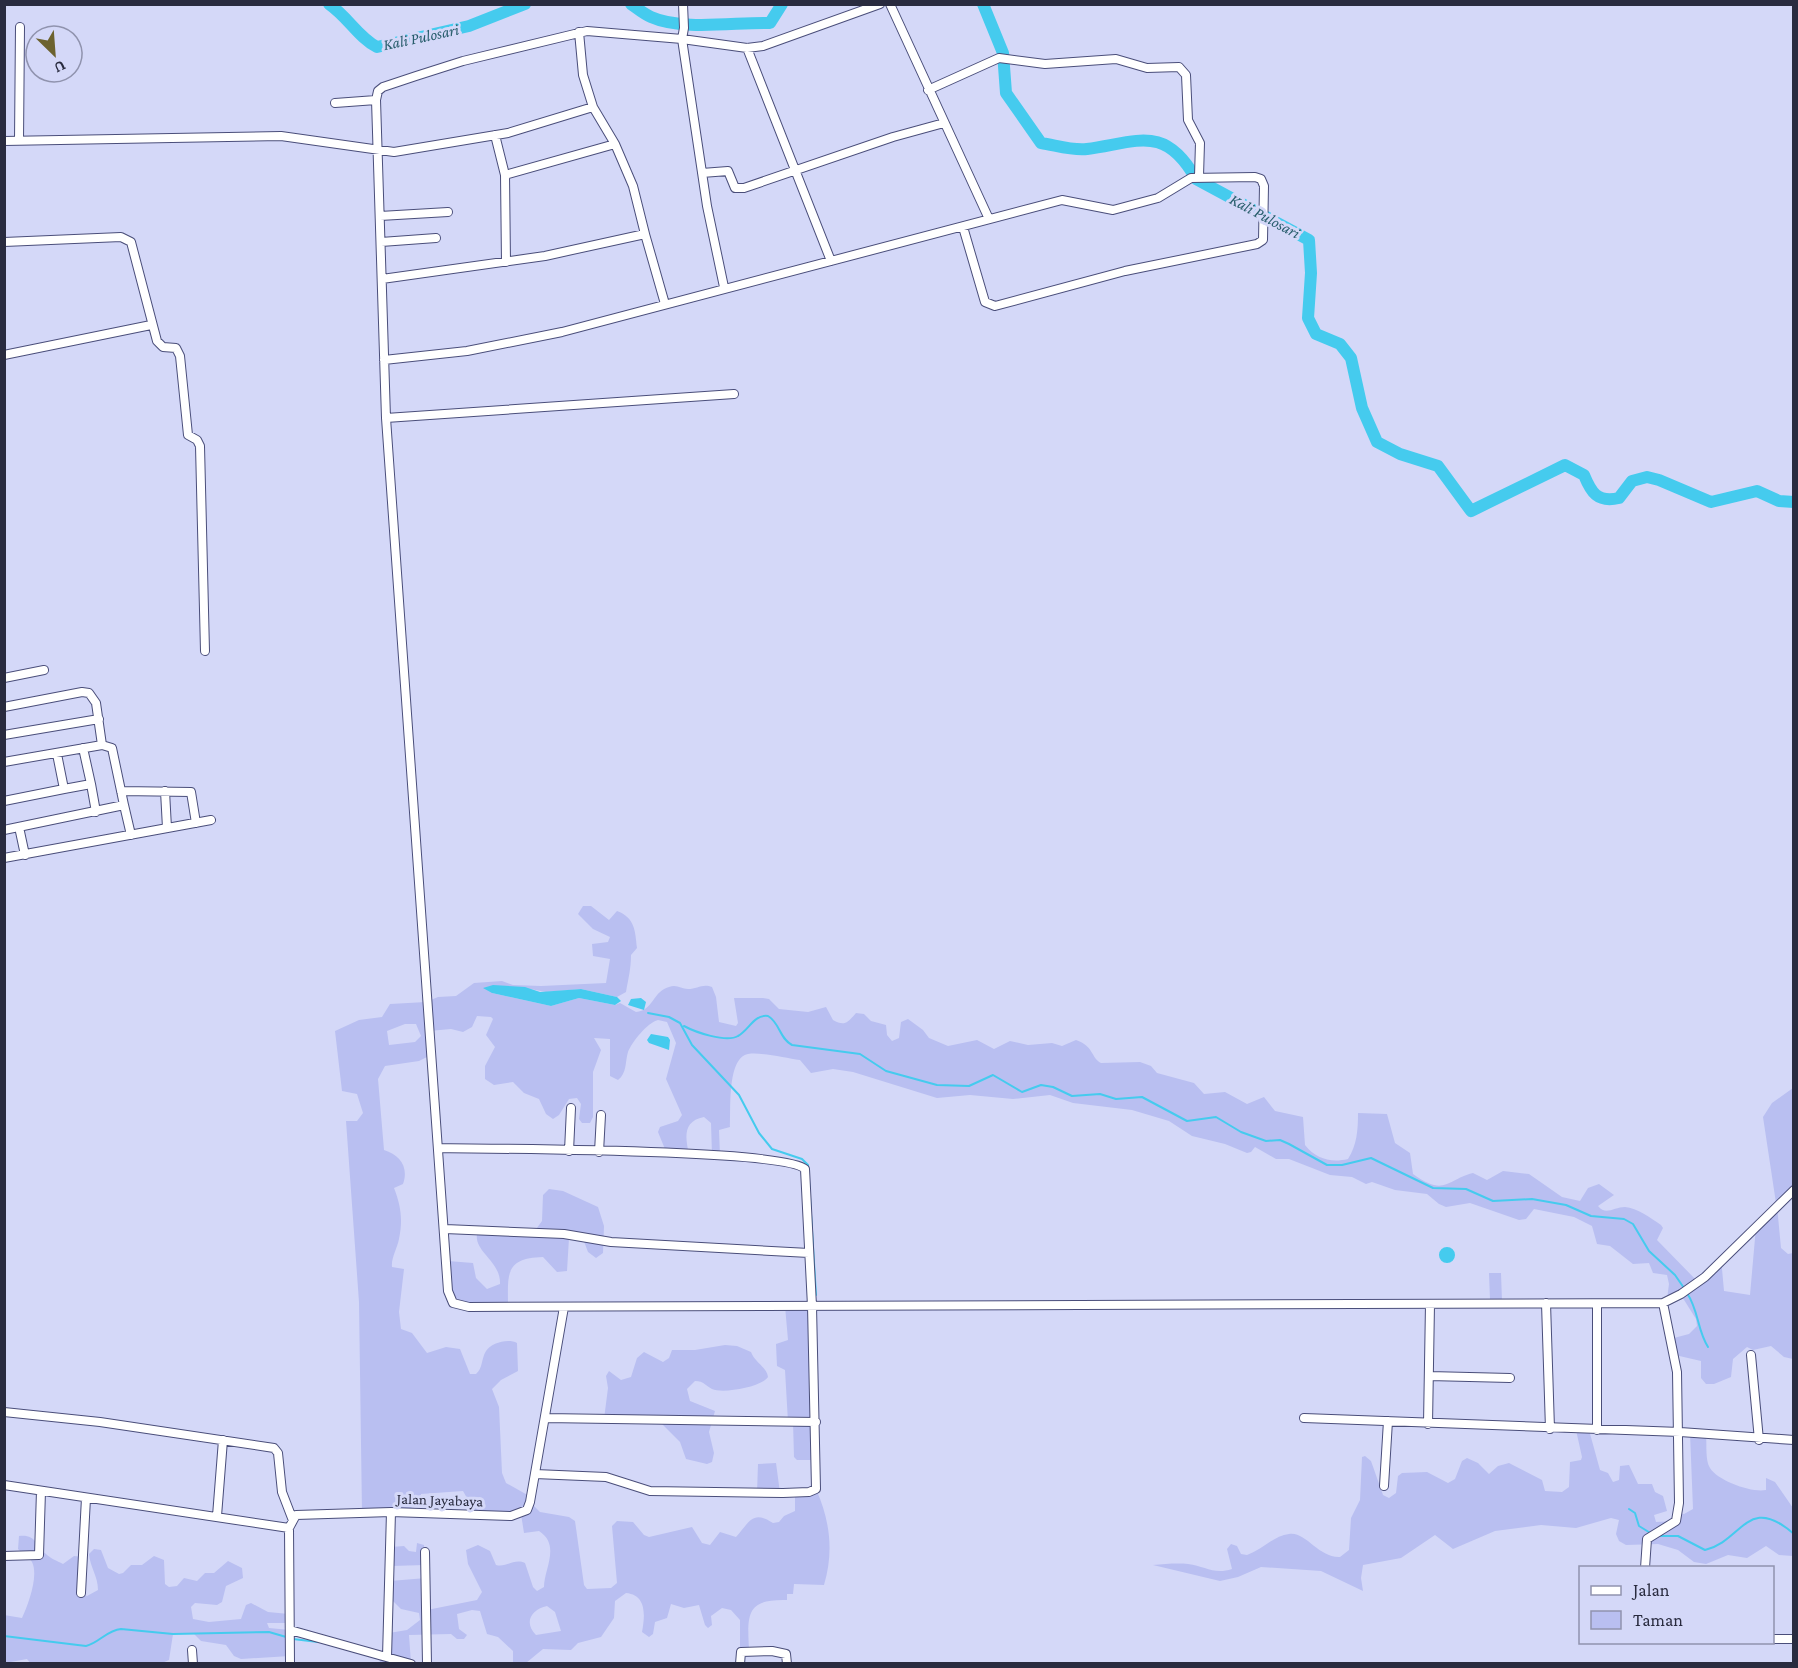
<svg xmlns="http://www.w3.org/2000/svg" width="1798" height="1668" font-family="'Crimson Pro',serif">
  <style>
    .green { fill: #b9bff1; fill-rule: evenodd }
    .water { fill: #45cbee }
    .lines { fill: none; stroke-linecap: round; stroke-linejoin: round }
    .stream { stroke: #45cbee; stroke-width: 2 }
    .river { stroke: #45cbee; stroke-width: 12 }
    .street-casing { stroke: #4a4e7a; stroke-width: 10 }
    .street { stroke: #fff; stroke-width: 8 }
    .labels { text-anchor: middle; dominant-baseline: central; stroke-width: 6; stroke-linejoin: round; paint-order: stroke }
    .street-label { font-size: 15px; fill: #292b3f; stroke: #d4d8f8 }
    .water-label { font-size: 16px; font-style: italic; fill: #285d6c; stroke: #d4d8f8 }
  </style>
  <rect width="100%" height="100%" fill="#d4d8f8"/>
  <!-- green -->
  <path class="green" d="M583,906H591L609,920L617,911C635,918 635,930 637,948L631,955C631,969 628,980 626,992L617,997L581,989L546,992L520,987L492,993L551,1006L579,998L615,1005L620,1003L636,1012C653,1011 653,991 669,987C677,984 681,989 688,989C697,989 703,983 712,987L716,997L719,1022L736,1026L738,1023L734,998H763L769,999L779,1009L808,1012L826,1007L833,1020C845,1027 848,1022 856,1013L864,1014L871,1021L886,1025L887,1035L892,1041L899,1038L901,1022L908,1019L923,1030L929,1038L948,1046L977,1040L994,1049L1010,1041L1028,1045L1052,1043L1062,1046L1076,1040C1094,1046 1091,1058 1101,1063L1140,1062L1151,1066L1157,1073L1194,1083L1204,1094L1225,1092L1247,1104L1264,1097L1275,1111L1303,1117L1305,1145C1316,1159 1331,1163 1348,1159C1357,1145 1358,1130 1358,1113L1387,1114L1395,1143L1410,1153L1413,1174C1445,1197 1446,1180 1473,1173L1487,1180L1503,1171L1529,1174L1562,1197L1580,1201L1588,1188L1599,1184L1614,1195L1598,1206C1606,1216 1614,1207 1625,1207C1637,1208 1651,1218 1661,1225L1663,1228L1657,1240L1698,1282L1721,1258L1724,1291L1750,1295L1756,1227L1777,1206L1781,1248L1788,1254L1793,1253V1359L1784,1357L1771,1346L1753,1350L1747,1347L1733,1359L1731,1377L1714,1384H1706L1701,1378V1361L1675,1355L1670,1339L1689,1334L1697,1326L1696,1319L1681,1295L1667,1299L1669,1284L1667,1275L1653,1273L1649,1263L1633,1264L1610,1246L1597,1244L1592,1226L1574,1217L1534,1209L1526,1219L1519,1220L1470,1203L1446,1207L1439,1204L1427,1194L1395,1190L1372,1182L1366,1184L1352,1177L1330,1175L1289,1159H1276L1255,1147L1251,1152L1247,1153L1225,1144L1192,1136L1169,1121L1132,1110L1073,1103L1050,1095L1013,1099L970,1095L937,1098L853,1072L833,1069L811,1073L800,1060C786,1058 762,1052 748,1054C727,1058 731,1109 730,1127L719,1130L720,1156L712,1155L711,1123L704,1117C683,1121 685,1137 689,1154H667L658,1132L660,1127L678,1121L682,1115L666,1079L676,1043L667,1022L658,1020C647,1023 632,1042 628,1052C625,1062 627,1073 618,1080L610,1076V1039L594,1038L601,1050L593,1072V1117L590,1123H582L579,1119L581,1104L577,1098L569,1099L559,1115L553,1119L546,1114L539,1099L524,1093L513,1082L494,1085L485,1079V1066L495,1047L486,1035L493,1019L491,1017L477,1016L472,1027L463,1032L451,1029L429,1031L431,1055L419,1061L385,1066L378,1079L384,1150C400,1155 409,1167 403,1184L394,1188C401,1206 403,1220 399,1239C397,1249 391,1258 392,1267L404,1269L399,1312L401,1329L412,1333L427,1353L446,1347L460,1349L470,1374H476C483,1368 481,1359 486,1351C491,1343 508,1338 517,1343L518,1371L501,1380L492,1389L499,1407L502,1473L506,1483L531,1497L530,1502L540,1512L569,1517L575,1521L584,1585L587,1589L611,1588L617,1583L612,1526L617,1521L633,1522L644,1535L649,1537L692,1527L702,1543L710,1545L720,1532L736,1537C749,1523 752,1509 773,1523L779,1522L784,1516L795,1511V1493L816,1489C830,1521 834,1551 824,1585L794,1584L793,1594H787V1600C747,1599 747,1613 749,1649L740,1651V1620L731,1610L722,1608L711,1616L712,1625L708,1628L705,1625L699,1605L684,1608L671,1604L667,1618L655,1622L653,1634L649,1637L642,1632C645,1616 647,1595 626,1593L615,1601L614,1618L601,1637L578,1643L571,1650L543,1649L526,1663H513V1651L498,1637L487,1634L480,1611L472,1610L457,1614L459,1629L467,1635L464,1639H457L451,1634L409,1635L411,1663H380L379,1654L386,1657L389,1633L407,1630L420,1620L419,1613L401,1609L390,1598V1581L426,1578L427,1610L477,1600L482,1592L468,1564L466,1550L478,1545L490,1551L496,1565C506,1568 514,1558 525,1563L533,1587L537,1591L544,1587C544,1569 561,1545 539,1531L524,1533L521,1514H476L463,1491L421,1494V1502L412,1503L411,1513H362L359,1302L346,1121H357L363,1113L357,1094L342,1091L335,1031L359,1020L382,1017L390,1004L426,1002L438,997L456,996L474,983L502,981L513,985L541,986L606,983L610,959L593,956L592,944L608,942L610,937L593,929L578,914ZM405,1024H416L421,1036L415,1042L389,1045L387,1031ZM547,1606L555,1612L561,1631L536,1635C523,1622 532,1609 547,1606Z
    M1793,1088V1187L1776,1203L1763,1117L1772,1103Z
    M549,1189L563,1191L598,1207L604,1226L603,1253L596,1258L588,1252L582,1236L569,1238L567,1271L557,1272L543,1257C504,1258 508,1275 508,1307H469L450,1298L448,1261L473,1263L476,1278L487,1289L500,1284C501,1261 474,1252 477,1234L534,1232L542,1221L543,1195Z
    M1489,1273H1501L1502,1301L1490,1300Z
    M785,1306H812L817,1460H797L794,1457L793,1422H788L785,1370L777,1366L776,1344L788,1340Z
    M725,1345L737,1346L751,1352C755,1363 767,1367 768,1377C762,1387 723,1394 712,1389C706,1386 704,1381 695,1381L687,1389L690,1401L715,1411L709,1432L714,1453L712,1462L707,1464L686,1459L680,1442L658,1420L604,1419L608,1388L606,1376L609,1371L621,1380L631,1377L637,1358L644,1352L663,1362L669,1358L672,1350H695Z
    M1576,1430H1589L1600,1470L1608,1473L1613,1482L1619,1480L1620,1466L1629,1465L1638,1484H1652L1655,1492L1663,1496L1667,1511L1654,1515L1656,1522L1676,1521L1678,1513L1684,1514L1693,1509L1690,1433L1706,1435C1707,1445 1705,1460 1710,1468C1718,1481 1752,1493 1766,1490V1478L1775,1482L1793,1508V1556L1779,1555L1766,1546L1747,1558L1728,1555L1706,1564L1694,1562L1678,1550L1658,1544L1626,1545L1619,1541L1616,1534L1619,1520L1611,1518L1576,1528L1541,1525L1495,1531L1453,1549L1435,1535L1401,1558L1363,1565L1361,1578L1363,1591L1321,1571L1261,1567L1238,1577L1220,1581L1153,1565C1165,1564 1177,1563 1188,1564C1205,1566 1214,1575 1232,1569L1227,1549L1231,1544L1237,1546L1241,1554L1247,1555C1262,1550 1273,1536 1289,1534C1306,1531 1318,1558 1340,1557L1349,1550L1351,1518L1360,1500L1362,1457L1365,1456L1371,1461L1383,1495L1389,1498L1396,1493L1398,1476L1402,1473L1427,1472L1448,1483L1455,1479L1462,1461L1467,1458L1478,1463L1489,1474L1498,1466L1509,1463L1542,1480L1545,1491L1562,1492L1569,1487L1570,1462L1581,1460L1582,1457Z
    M776,1463L780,1493H757L758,1464Z
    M19,1536C36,1534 35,1545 46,1554C50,1558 57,1561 63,1564L74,1556L83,1557L80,1593L87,1596L98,1590C98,1576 90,1567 89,1554L94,1549L101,1550L108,1568L119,1574L123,1573L131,1565H142L154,1556L164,1560L165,1584L169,1587L177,1586L184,1578L197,1581L205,1573H214L228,1561L242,1568L243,1578L226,1586L222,1602L217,1605L195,1603L191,1607L193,1619L209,1622L241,1619L246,1605L251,1603L268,1612L289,1614L290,1623H267L269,1628L290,1630V1656L241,1659L234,1656L226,1645L201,1641L193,1633L173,1634L169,1660L162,1663L31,1664L27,1659L5,1663L4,1615L22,1618C28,1605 39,1576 32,1562C29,1556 22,1553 18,1549Z
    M417,1543L424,1545L425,1565L391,1566V1547L404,1546L409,1551L416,1552Z"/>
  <!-- water -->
  <path class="water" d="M493,985L525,987L540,992L581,989L617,997L621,1001L615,1005L579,998L551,1006L492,993L483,988Z
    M641,998L646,1002L644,1010L628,1005L631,999Z
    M651,1034L668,1037L670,1040L669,1050L649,1043L647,1040Z
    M1439 1255a8 8 0 1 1 16 0a8 8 0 1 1-16 0Z"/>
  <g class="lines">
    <!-- stream -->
    <path class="stream" d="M648,1013L669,1017L680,1023L692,1045L739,1095L759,1133L772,1149L802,1159L808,1165L816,1295
      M684,1026C695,1032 726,1043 738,1036C749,1030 754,1014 768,1016C780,1023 779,1038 792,1045L860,1054L886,1071L937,1085L969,1086L993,1075L1022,1092L1041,1085L1053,1087L1072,1096L1100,1094L1116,1099L1142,1097L1187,1121L1216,1117L1241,1132L1266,1141L1280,1140L1289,1144L1327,1165H1342L1371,1158L1433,1188L1466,1189L1493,1201L1532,1199L1566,1205L1591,1216L1624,1219L1633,1224L1649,1251L1675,1275L1684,1288
      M1687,1293C1699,1311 1697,1330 1708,1347
      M1629,1509L1635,1513L1639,1526L1652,1534
      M1657,1536H1678L1705,1550C1743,1541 1747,1493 1794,1534
      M4,1636L86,1646C99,1643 107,1630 121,1629L173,1634L269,1632L293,1639L318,1642"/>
    <!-- river -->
    <path class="river" d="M329,4C348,17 358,37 377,47L469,26L525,4
      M631,4C638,9 644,14 651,17C682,31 736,22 770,23L782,4
      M983,4L1003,53L1006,93L1041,143C1055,145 1073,151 1087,149C1138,142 1165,124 1196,179L1309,240L1311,273L1308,318L1316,334L1340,344L1351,358L1362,408L1377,442L1400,454L1438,466L1471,511L1565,465L1584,475C1591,492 1597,503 1619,498L1632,481L1647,477L1659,480L1711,502L1757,491L1779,501L1794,502"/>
    <!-- street casing -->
    <g class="street-casing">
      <path id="street" d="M683,4L684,28L682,39L587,31L463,61L416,76L383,87L378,91L376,100L386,418L448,1291L453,1303L469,1307L1663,1303L1681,1294L1705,1277L1794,1190
        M890,4L989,219
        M579,32L583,75L593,107
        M747,48L831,261
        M928,90L999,58L1045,64L1116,59L1147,68L1179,67L1186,75L1188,120L1200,143L1199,176
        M335,103L376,100
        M495,135L505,175L506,262
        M19,140L20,27
        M4,141L281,136L394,152L508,133L593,107L615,144
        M702,173L728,171L735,188H744L893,137L944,123
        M505,175L615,144L633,186L645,234
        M380,216L448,212
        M4,242L121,237L131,242L157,341L163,347L176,348L180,356L188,435L197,440L200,446L205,651
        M381,242L436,238
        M382,279L545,256L645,234L665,304
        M724,287L707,206L682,39L747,48L763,46L880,4
        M4,355L151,325
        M384,360L467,351L562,332L1062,200L1113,210L1158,198L1191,178L1255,177L1261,179L1264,186L1263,240L1257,244L1125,271L995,306L985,302L963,227
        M386,418L734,394
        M4,678L44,670
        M4,707L82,692L89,693L96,703L102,745L4,762
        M4,735L99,719
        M83,748L91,784
        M64,789L91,784L96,812
        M121,791L191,792L196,823
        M165,791L167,828
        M4,801L64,789L57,754
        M124,805L131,835
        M19,827L25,855
        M4,830L124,805L112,748L102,745
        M4,858L211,820
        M439,1148C487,1149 785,1149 805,1169L812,1306L816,1489L809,1492L783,1493L650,1491L606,1477L535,1474
        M569,1151L571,1108
        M599,1152L601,1115
        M445,1229L564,1234L611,1242L809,1253
        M1546,1303L1550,1429
        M1597,1304V1430
        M1751,1355L1759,1440
        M1429,1376L1510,1378
        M4,1412L100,1422L274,1448L278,1453L282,1492L292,1518
        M545,1418L816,1422
        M1304,1418L1680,1432L1794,1440
        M1428,1424L1430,1304
        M4,1485L289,1528
        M1384,1486L1388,1421
        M217,1516L223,1440
        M425,1552L427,1664
        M4,1556L39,1555L41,1491
        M1645,1568L1647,1539L1676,1521L1679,1503L1677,1372L1663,1303
        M81,1593L86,1498
        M290,1630L411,1664
        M1772,1639H1794
        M192,1650L193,1664
        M387,1657L391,1512
        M290,1664L289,1528L296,1515L391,1512L511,1516L527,1510L530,1502L564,1307
        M740,1664L741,1652L772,1651L786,1654L787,1664"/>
    </g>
    <!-- street -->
    <use href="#street" class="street"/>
  </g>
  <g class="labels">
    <!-- street labels -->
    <g class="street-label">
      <text transform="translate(440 1500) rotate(2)">Jalan Jayabaya</text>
    </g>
    <!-- water labels -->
    <g class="water-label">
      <text transform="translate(421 37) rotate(-12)">Kali Pulosari</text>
      <text transform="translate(1265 216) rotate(28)">Kali Pulosari</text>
    </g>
  </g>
  <!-- border -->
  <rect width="1798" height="1668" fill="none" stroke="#292b3f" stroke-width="12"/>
  <!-- legend -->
  <rect x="1579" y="1566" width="195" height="78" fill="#d4d8f8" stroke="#9093ae" stroke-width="1.5"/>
  <rect x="1591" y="1586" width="30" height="9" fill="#ffffff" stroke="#9093ae" stroke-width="1.5"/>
  <text x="1633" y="1596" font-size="18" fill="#292b3f">Jalan</text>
  <rect x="1591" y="1611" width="30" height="18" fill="#b9bff1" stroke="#9093ae" stroke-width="1.5"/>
  <text x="1633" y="1626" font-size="18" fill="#292b3f">Taman</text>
  <!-- north arrow -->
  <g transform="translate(54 54) rotate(155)"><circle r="28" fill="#d4d8f8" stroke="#9093ae" stroke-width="1.5"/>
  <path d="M0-4.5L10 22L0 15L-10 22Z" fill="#6c622f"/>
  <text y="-9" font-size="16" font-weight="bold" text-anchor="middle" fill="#292b3f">U</text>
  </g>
</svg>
